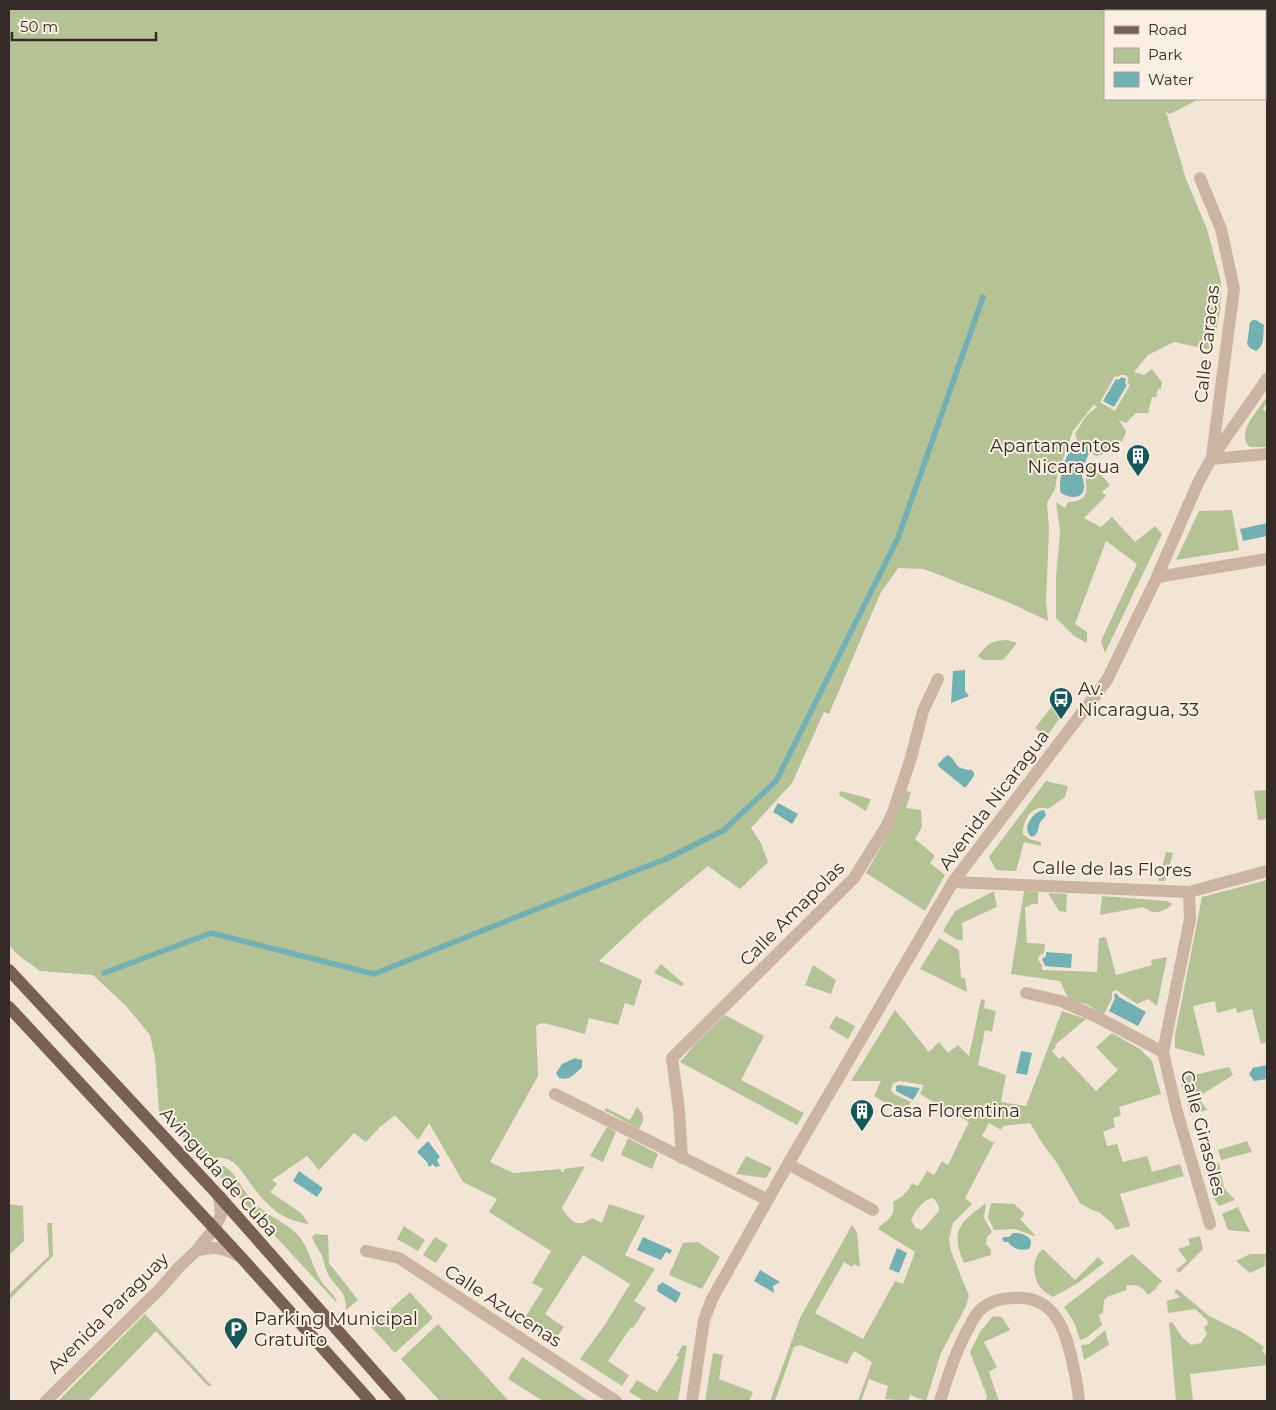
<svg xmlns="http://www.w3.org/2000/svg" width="1276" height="1410" font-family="Montserrat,sans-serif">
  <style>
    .green { fill: #b4c295; fill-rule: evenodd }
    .water { fill: #73b0b2 }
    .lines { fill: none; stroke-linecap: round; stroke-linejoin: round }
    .stream { stroke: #73b0b2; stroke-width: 5.5 }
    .minor { stroke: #cbb4a1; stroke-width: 12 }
    .major { stroke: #786054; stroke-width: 12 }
    .labels { text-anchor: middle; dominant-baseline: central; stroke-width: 4; stroke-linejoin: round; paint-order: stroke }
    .street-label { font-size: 18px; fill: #352a25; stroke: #faefe2 }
    .poi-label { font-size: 18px; fill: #352a25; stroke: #faefe2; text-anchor: start }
  </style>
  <rect width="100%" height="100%" fill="#f3e5d6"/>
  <!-- green -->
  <path class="green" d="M9,9H1158L1159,11H1105V99H1194L1195,101L1170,114L1166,112L1186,179L1207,229L1221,282L1220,312L1212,350L1174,342L1148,355L1134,372L1144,375L1152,369L1162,382L1161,389H1158L1156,397H1152L1148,413H1136L1126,423L1119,420L1126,431C1123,446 1110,453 1096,456C1085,451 1078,446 1075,434L1086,416L1097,407L1094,404L1073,431L1057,476L1055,489L1047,503L1049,529L1046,601L1048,621L1008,602L924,569L898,568L880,594L829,714L824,712L792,783L751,828L761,843L768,862L740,889L708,866L645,918L599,961L642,980L634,1006L625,1003L618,1025L589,1018L585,1034L544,1023L539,1024L536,1026L538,1076L490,1162L513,1173L561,1169V1172H564V1169L585,1166L562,1208C570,1221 577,1229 592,1218L602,1223L609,1204L645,1216L625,1255L655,1269L634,1301L646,1308L633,1328L631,1327L608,1361L629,1375L622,1386L580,1359L606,1323L630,1284L583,1255L545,1314L564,1327L554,1341L523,1321L543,1289L532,1283L551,1251L489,1212L497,1199L463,1182L429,1123L418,1140L395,1115L380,1127L366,1142L354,1133L319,1170L307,1156L272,1180L277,1184L270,1192L301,1213L309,1224C296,1222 284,1218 274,1210C266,1203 259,1195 253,1187C240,1168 231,1150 205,1161L159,1111L155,1058L150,1035L126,1006L93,975L40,971L18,955L9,945ZM1120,375H1125L1129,378L1127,383L1130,385L1115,411L1100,402L1115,376L1118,377Z
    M1265,399L1267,403L1263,409L1267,412V447H1250C1235,434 1257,412 1265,399Z
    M1089,461L1110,485L1102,492L1106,496L1084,518L1101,527L1112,517L1135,542L1155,526L1162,534L1105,653L1101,641L1137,564L1106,541L1075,624L1087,632V643L1074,636L1056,618V577L1060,531L1056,502L1065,508L1068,502C1100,500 1078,481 1089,461Z
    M1232,510L1239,550L1176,560L1199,511Z
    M1007,640L1017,643L1003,660H983L978,656C988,643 991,641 1007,640Z
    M1058,699L1068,707L1046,737L1035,728Z
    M1046,781L1068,786L1065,797L1048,809C1033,803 1022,821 1023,834L1029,839L1041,842V846L1024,842L1016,871L996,870L989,857Z
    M1267,790V819L1258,820L1254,791Z
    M840,791L871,799L866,811L839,795Z
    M906,791L911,792L906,808L921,810L922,827L915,839L935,856L930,863L945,875L925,911L866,873C882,846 897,821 906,791Z
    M1166,852L1173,853L1165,881H1158Z
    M1267,880V1042L1261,1044L1252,1009L1237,1013L1236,1008L1217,1013L1215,1001L1193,1006L1205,1056L1175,1048V1035L1202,897Z
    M994,891L997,907L962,923L963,940H957L943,931L955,911Z
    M1024,891L1038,892V904H1032L1025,908L1027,943L1045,944L1044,953L1039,956L1038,960L1042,965V970C1061,971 1078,971 1097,972L1099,938L1106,937L1116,975L1152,965L1151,960L1167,957L1157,1006L1148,999L1137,1004L1116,990L1112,992V998L1104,1014L1086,1004L1069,1000L1060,981L1011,974Z
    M1048,893L1067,894L1066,912L1059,911Z
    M1102,896L1167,901L1172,904L1168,908L1159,912H1152L1143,907L1100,915Z
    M939,938L959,950L961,978H965L967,992L920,969Z
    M661,964L684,984L681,986L654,973Z
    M813,965L836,980L831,994L805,985Z
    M981,999L985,1000L984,1008L996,1011L992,1032L985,1030L978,1065C988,1068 996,1072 1006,1075L1001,1102L1026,1106L1062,1011L1086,1019L1055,1045L1056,1047L1052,1051L1059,1059L1063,1056L1096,1091L1118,1070L1096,1047L1112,1033L1140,1049L1152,1061L1161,1094L1119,1107L1121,1115L1113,1118L1115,1127L1103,1132L1107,1146L1117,1144L1123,1162L1147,1156L1152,1172L1180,1164L1184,1176L1120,1194L1130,1226L1116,1230L1111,1222L1099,1212L1092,1210L1080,1203L1057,1163L1044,1146L1030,1123L1003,1126L1001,1130L989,1123L982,1136L994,1143L965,1198L972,1204L953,1223L949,1239L951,1251L969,1296L966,1306L941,1353L926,1401L910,1395L908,1401L885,1399L888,1386L869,1379L861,1401H858L872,1362L854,1351L847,1364L800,1345L794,1347L775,1401H770L800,1318L852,1225L857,1232L860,1267L854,1264L852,1267L844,1262L815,1313L863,1339L895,1281L903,1284L915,1252L878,1229C886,1219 896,1219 893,1202C902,1197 908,1192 912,1183L918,1186L927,1171L934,1175L942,1161L948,1165L969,1122L920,1094L924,1085L900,1081L893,1083L891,1090L894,1094L911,1102L904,1114L874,1096L881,1081H851L895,1010L929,1052L939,1042L948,1053L958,1045L969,1056ZM932,1198C937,1201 939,1205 939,1211L922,1230L916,1228L911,1220C915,1211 923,1200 932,1198Z
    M725,1015L764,1036L741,1080L804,1113L797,1125L680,1062L695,1044Z
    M836,1016L855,1026L848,1039L829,1028Z
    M1229,1067L1233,1075L1198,1097L1207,1110L1190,1115L1180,1078Z
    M637,1107C645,1115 645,1119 639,1129L604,1110L606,1108L630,1120Z
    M607,1127L616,1132L603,1162L590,1156Z
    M628,1138L658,1154L652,1169L621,1155Z
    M1247,1141L1252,1152L1221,1160L1218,1150Z
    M746,1156L772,1168L766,1178L736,1174Z
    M1219,1163L1224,1188L1235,1200L1219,1206L1212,1195L1205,1167Z
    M224,1166C238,1175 242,1190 253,1202C266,1215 284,1221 297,1234C310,1248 311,1266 322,1282C326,1289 336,1295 337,1303L214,1170L218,1167Z
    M986,1203L984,1218L992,1232L987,1237L986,1244L991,1250V1255L964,1263C950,1231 959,1223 986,1203Z
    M991,1203L1014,1204L1025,1214L1020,1219L1035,1235L1034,1236L1015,1229L994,1230L988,1217Z
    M9,1204L23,1206L24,1241L9,1255Z
    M1238,1207L1250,1232L1228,1230L1222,1214Z
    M47,1223H52L53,1256L9,1300V1294L49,1256Z
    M404,1226L425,1240L418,1251L397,1239Z
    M315,1234L328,1235L329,1263L358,1300L346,1310C346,1289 339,1292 329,1276C325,1269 324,1261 321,1254C318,1248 314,1243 312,1237Z
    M1200,1236L1203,1249L1179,1273L1176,1270L1187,1261L1178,1249L1190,1245L1188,1239Z
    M435,1237L448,1245L436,1263L423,1255Z
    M698,1242L720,1257L702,1289L669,1275L683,1243Z
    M1043,1249L1075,1280L1098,1257L1104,1263L1078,1283L1053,1297C1048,1294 1043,1291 1040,1287C1032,1276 1032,1257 1043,1249Z
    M1132,1254L1162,1281L1156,1287L1157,1288L1148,1295C1143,1287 1136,1283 1126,1286L1127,1290L1109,1296L1104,1300L1103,1313L1099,1315L1102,1325L1086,1338L1080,1340L1074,1322L1064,1307Z
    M1250,1254H1266L1265,1266L1250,1273L1236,1261Z
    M1177,1289L1209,1316L1242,1332L1264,1347L1262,1351L1267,1356V1365L1190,1374L1193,1401H1176L1169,1323L1172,1322L1182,1337L1191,1345L1201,1343L1207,1334L1204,1328L1208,1324L1207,1320L1195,1309L1168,1313L1167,1301L1180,1297L1174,1292Z
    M410,1292L433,1318L395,1353L371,1327Z
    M145,1314L212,1386H208L156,1331L88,1401H58Z
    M993,1316L1002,1317L1010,1330L984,1342L997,1367L989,1372L999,1401H986L987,1396L970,1352L980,1332Z
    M438,1324L508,1400L507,1401H440L401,1359Z
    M1105,1330L1109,1345L1084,1360L1081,1345L1089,1344Z
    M683,1345L687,1346L678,1401H644L629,1392L637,1380L657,1392L679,1357L676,1356Z
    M713,1353L723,1355L719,1379L753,1392L749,1401H705Z
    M522,1357L589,1401H543L508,1379Z"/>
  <!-- water -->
  <path class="water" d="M1253,320H1256L1264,325C1263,334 1265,346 1256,351L1250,348L1247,344L1250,322Z
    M1122,377L1126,379L1125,384L1127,385L1114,407L1103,401L1116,379L1118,380Z
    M1077,444L1086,446L1089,453C1087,459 1083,465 1082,472C1081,478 1085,482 1084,488C1083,500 1068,498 1061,493C1057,482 1066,449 1077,444Z
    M1267,523V536L1243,541L1240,529Z
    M965,670V691L969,696L951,703L953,671Z
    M947,755C959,760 951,769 972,770L974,773V776L966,787H964L939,767L938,764Z
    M778,803L798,814L792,824L773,812Z
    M1044,810L1046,815C1045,817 1043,819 1041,821C1037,827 1040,834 1032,837C1020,830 1033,811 1044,810Z
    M1046,952L1072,954L1071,968L1045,966L1042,959L1046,956Z
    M1116,993L1119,997L1146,1012L1138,1026L1109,1011L1115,998L1114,995Z
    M1021,1051L1032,1053L1027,1075L1016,1073Z
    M575,1058L582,1060V1067C575,1074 570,1081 559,1078L556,1073L562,1064Z
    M1267,1065V1079L1254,1081L1249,1074L1252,1070V1068Z
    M899,1085L920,1088L913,1100L896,1091V1086Z
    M428,1141L440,1157L437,1160L440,1166L435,1167L433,1164L429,1167L427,1162L417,1152Z
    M299,1171L323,1188L317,1197L293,1181Z
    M1013,1233C1023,1233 1036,1237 1029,1249C1021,1251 1013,1249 1008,1242H1004L1002,1239L1004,1237H1009Z
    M643,1237L672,1250L670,1254L666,1252L661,1260L637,1250Z
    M897,1248L907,1253L899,1273L889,1269Z
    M760,1270L780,1282L773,1286L774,1293L754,1281Z
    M662,1282L681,1293L676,1303L657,1291L658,1285L661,1284Z"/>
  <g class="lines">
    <!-- stream -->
    <path class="stream" d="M104,973L211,933L374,974L534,910L666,859L724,830L776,781L898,538L983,297"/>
    <!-- minor -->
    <path class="minor" d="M1200,178L1221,229L1234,289L1212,456
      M1211,459L1267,454
      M1157,577L1267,559
      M953,882L1189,892L1267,871
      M1189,892L1190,919L1163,1052L1177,1112L1210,1224
      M1026,993L1061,1001L1095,1016L1163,1052
      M555,1094L768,1200
      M682,1158L679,1110L672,1058L854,878L886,827L893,812L911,758L923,711L938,679
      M788,1164L873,1210
      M196,1251C216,1246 221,1247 239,1256
      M366,1251L399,1258L616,1401
      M46,1401L161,1288L179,1267L196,1251L214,1229L221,1215L219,1196
      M692,1401L704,1320L712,1299L788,1164L953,882L1107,680L1157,577L1198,483L1211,459L1267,379
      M940,1401C948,1376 956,1350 969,1327C972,1322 975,1315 979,1311C989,1301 1001,1298 1014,1298C1053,1295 1065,1328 1072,1360C1075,1374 1078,1387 1079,1401"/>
    <!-- major -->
    <path class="major" d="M9,970L219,1196L400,1401
      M9,1007L240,1256L370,1401"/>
  </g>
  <!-- icons -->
  <defs>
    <g id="building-pin" transform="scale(1.25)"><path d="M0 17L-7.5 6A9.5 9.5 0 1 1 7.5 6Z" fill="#175659" stroke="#faefe2"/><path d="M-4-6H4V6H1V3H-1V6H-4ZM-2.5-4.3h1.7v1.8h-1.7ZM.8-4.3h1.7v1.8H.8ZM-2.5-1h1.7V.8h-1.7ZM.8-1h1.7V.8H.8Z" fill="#fff"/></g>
    <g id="bus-pin" transform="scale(1.25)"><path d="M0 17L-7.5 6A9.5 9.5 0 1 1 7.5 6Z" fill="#175659" stroke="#faefe2"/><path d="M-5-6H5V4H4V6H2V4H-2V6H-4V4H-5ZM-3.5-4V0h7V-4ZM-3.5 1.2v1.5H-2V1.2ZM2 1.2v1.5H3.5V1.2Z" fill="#fff"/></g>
    <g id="parking-pin" transform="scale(1.25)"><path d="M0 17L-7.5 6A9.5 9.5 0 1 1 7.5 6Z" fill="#175659" stroke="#faefe2"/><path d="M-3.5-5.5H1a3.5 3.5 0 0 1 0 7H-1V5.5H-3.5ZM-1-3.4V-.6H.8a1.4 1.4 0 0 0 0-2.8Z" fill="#fff"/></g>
  </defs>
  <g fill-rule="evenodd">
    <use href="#building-pin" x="1138" y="456"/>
    <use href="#bus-pin" x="1061" y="699"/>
    <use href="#building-pin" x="862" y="1111"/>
    <use href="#parking-pin" x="236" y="1329"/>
  </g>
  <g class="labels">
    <!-- street labels -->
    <g class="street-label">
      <text transform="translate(1207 344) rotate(-84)">Calle Caracas</text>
      <text transform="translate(994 800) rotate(-53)">Avenida Nicaragua</text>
      <text transform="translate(1112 869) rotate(1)">Calle de las Flores</text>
      <text transform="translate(792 914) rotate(-45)">Calle Amapolas</text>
      <text transform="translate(1203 1133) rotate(75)">Calle Girasoles</text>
      <text transform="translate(219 1172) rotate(48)">Avinguda de Cuba</text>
      <text transform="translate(503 1306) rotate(33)">Calle Azucenas</text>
      <text transform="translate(108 1313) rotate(-45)">Avenida Paraguay</text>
    </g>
    <!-- poi labels -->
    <g class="poi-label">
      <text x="1120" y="446" text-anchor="end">Apartamentos<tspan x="1120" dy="21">Nicaragua</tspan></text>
      <text x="1078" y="689">Av.<tspan x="1078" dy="21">Nicaragua, 33</tspan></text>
      <text x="880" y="1111">Casa Florentina</text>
      <text x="254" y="1319">Parking Municipal<tspan x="254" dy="21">Gratuito</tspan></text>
    </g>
  </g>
  <!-- border -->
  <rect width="1276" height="1410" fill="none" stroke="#352a25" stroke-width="20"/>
  <!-- legend -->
  <rect x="1104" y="10" width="162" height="90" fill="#faefe2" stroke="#aba096"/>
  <rect x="1114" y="26" width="25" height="8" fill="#786054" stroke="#aba096"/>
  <text x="1148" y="35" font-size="15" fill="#352a25">Road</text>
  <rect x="1114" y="48" width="25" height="15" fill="#b4c295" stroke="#aba096"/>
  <text x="1148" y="60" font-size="15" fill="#352a25">Park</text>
  <rect x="1114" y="72" width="25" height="15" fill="#73b0b2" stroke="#aba096"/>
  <text x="1148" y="85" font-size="15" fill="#352a25">Water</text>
  <!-- scale -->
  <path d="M12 32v8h144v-8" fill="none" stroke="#352a25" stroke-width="2.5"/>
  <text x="20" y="32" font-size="15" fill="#352a25" stroke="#faefe2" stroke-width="4" paint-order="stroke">50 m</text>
</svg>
